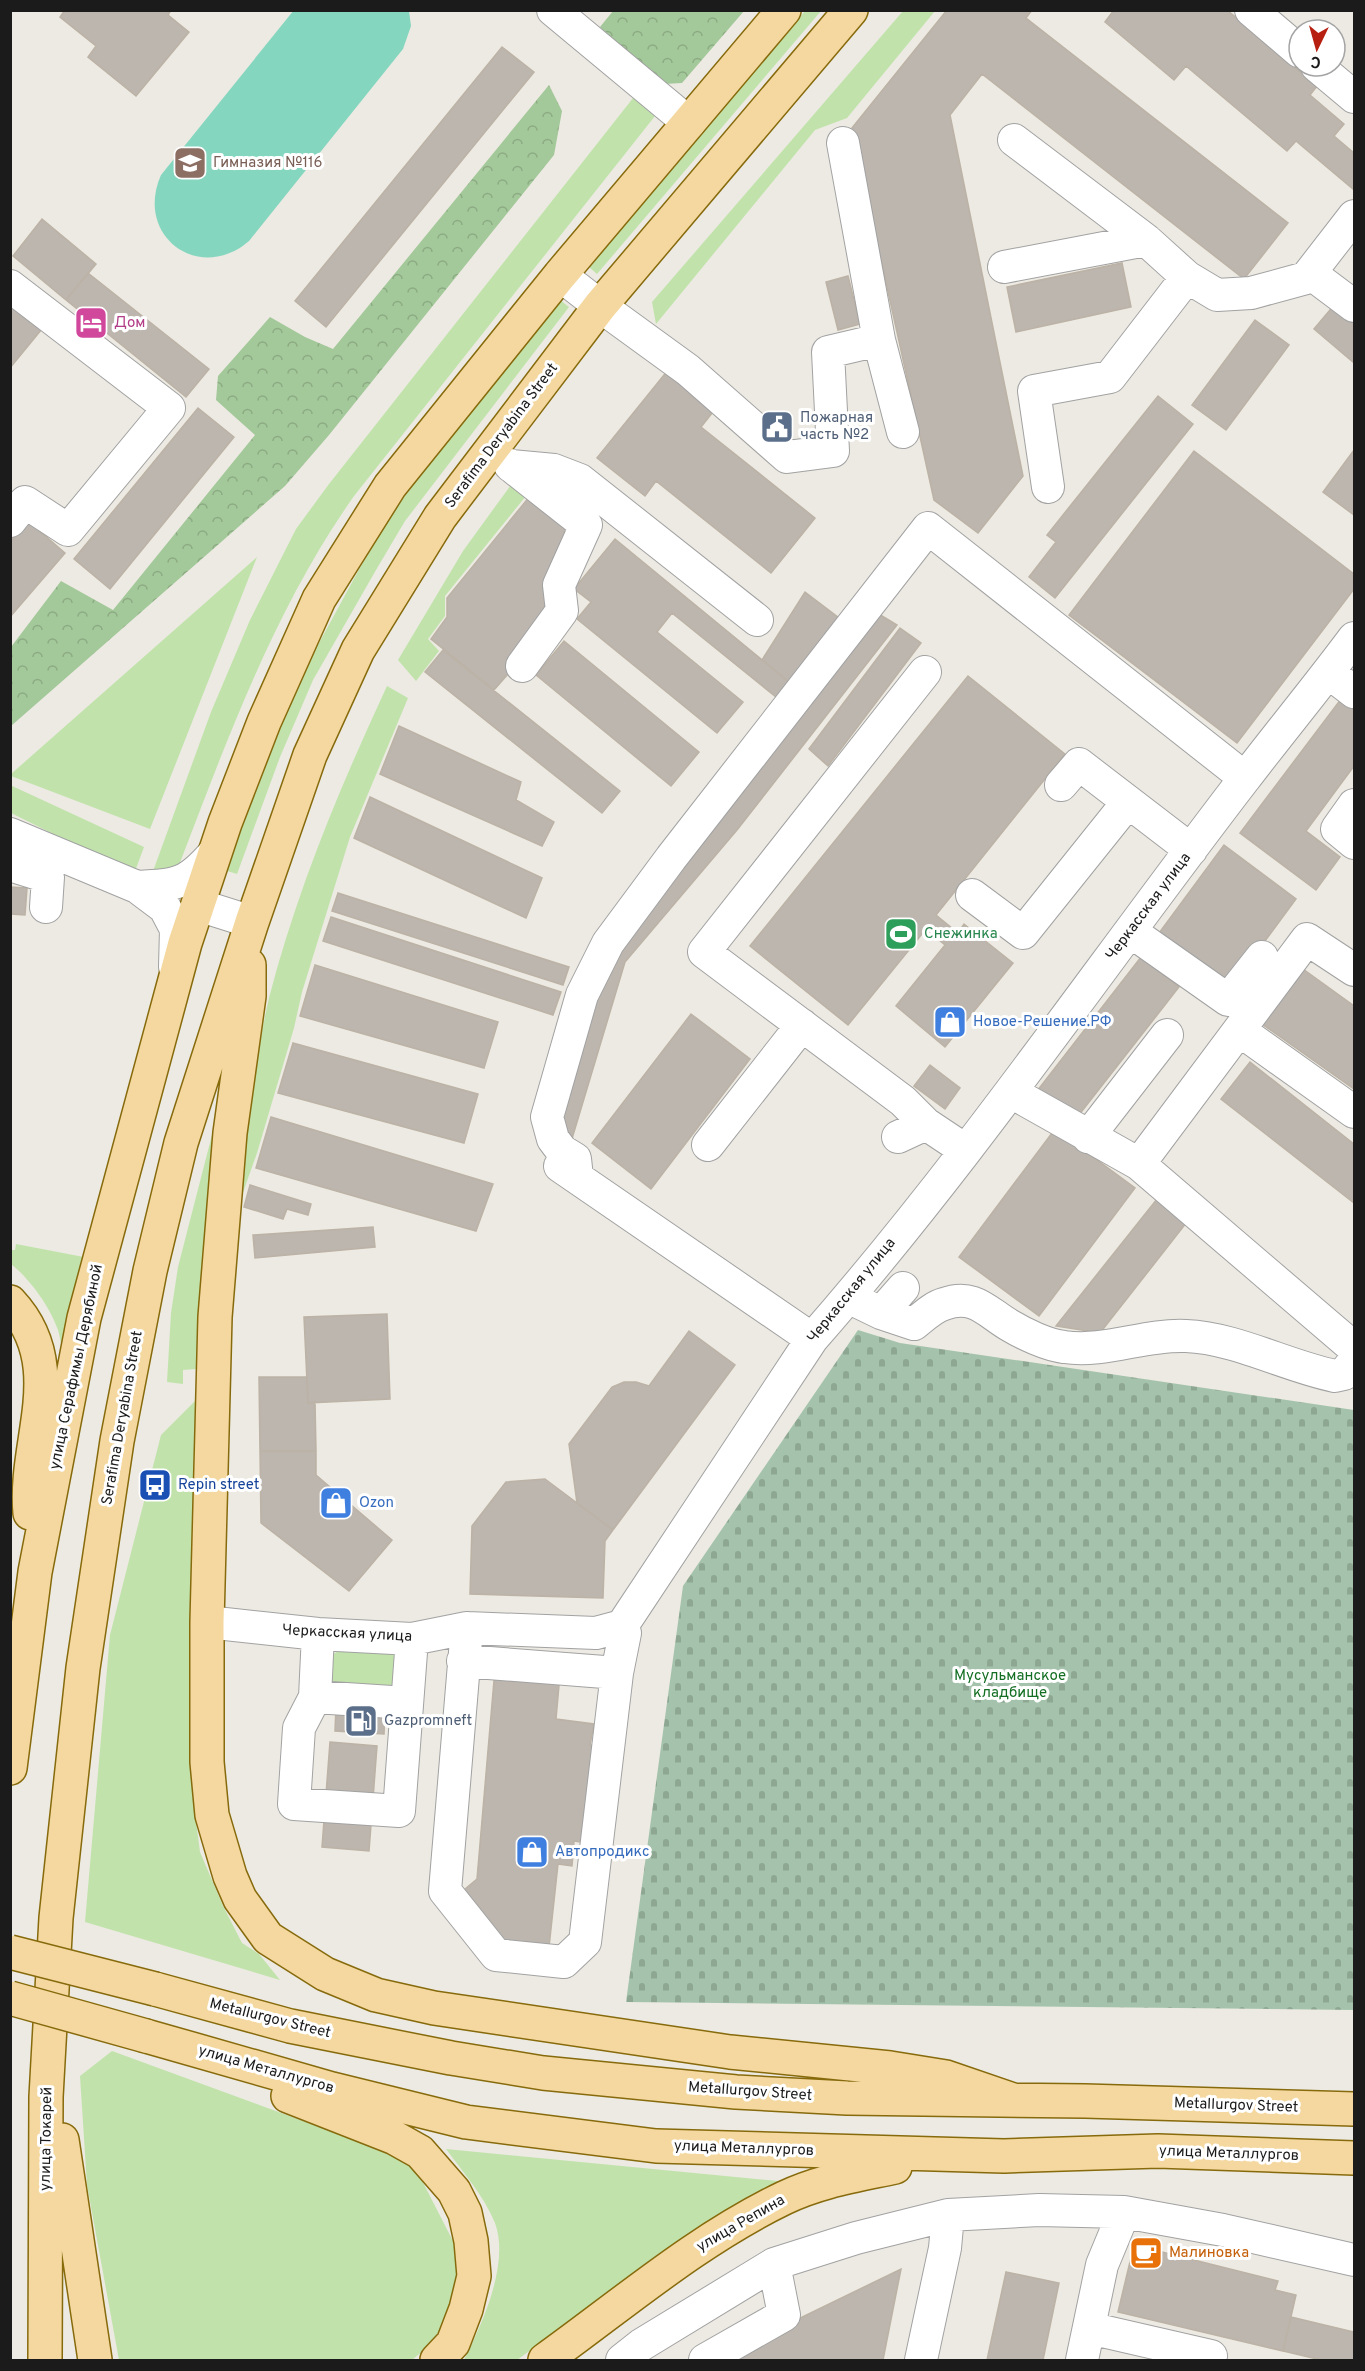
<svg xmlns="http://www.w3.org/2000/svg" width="1365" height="2371" font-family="Overpass,sans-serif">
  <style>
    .grass { fill: #c1e3ab }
    .forest { fill: url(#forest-crowns) }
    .cemetery { fill: url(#cemetery-stones) }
    .pitch { fill: #85d6bf }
    .building { fill: #bcb6af; stroke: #bcb2a5; stroke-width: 1.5 }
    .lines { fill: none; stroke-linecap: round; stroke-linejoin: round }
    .minor-casing { stroke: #a2a2a2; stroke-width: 34 }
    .major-casing { stroke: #876a0c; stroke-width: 36 }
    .minor { stroke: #fff; stroke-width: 32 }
    .major { stroke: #f4d89f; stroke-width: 33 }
    .major-bridge-casing { stroke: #876a0c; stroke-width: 36; stroke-linecap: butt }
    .major-bridge { stroke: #f4d89f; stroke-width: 33 }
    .labels { text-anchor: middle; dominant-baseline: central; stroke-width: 6; stroke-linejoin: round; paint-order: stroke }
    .education-label { font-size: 15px; fill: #785e54; stroke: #fff; text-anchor: start }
    .hotel-label { font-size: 15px; fill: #b23c85; stroke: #fff; text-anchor: start }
    .service-label { font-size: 15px; fill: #4e5e75; stroke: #fff; text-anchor: start }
    .street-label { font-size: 15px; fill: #1b1b1b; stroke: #fff }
    .leisure-label { font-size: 15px; fill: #27864d; stroke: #fff; text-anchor: start }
    .shop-label { font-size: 15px; fill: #366cbe; stroke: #fff; text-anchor: start }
    .transit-label { font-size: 15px; fill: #164399; stroke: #fff; text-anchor: start }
    .park-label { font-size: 15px; fill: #146f24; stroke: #fff }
    .food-label { font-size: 15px; fill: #c56008; stroke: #fff; text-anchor: start }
  </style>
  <defs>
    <pattern id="forest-crowns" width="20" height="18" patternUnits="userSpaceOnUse" patternTransform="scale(1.5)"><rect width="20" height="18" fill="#a3c899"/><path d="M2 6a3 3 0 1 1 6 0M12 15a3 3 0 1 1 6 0" fill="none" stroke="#8cab83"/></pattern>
    <pattern id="cemetery-stones" width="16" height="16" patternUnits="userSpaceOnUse" patternTransform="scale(1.5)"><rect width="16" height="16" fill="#a5c3ac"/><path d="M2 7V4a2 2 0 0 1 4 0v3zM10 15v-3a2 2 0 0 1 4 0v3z" fill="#8da793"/></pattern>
  </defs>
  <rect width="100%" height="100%" fill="#eceae2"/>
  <!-- grass -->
  <path class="grass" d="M805,11H821L597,274L589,267Z
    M903,11H935L847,118L815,130L656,324L652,302Z
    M637,93L659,111L354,496C273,611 226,743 176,873L152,874L211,712L250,620L296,529L329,484Z
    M560,300L569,307L405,521L376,570L313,680L280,757L237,874L224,870L269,752L300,678L362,564L395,510L432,458Z
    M513,482L530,491L445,596V616L428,639L439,651L416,681L398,660L463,551Z
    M257,557L150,829L11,776V774Z
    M387,686L408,698L350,837L302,992L294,1028L257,1153L240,1201C240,1172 246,1143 250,1115C255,1076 260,1036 269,998C297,890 340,787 387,686Z
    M10,785L144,847L134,874L11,813Z
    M213,1131L196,1369L183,1370V1384L167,1382L171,1313L178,1267Z
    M16,1244L89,1258L64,1363C62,1353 61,1340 58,1330C50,1307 30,1279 11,1264L10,1250H15Z
    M199,1397L193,1799L200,1852L223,1906L242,1943L259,1954L280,1980L85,1922L110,1635L161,1435Z
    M345,1648L394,1654L396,1680L390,1689L332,1683L333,1654Z
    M112,2051L412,2161L454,2243L458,2277L449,2319L424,2350L412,2360H119L87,2185L80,2076Z
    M446,2149L788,2182L714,2217L517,2360H464C482,2324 510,2264 495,2223C484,2196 463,2172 446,2149Z"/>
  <!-- forest -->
  <path class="forest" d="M613,11H744L682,83L664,84L600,27Z
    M549,85L562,111L554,155L329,435L285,486L11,726V647L61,581L113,610L255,435L216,400L218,376L270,317L305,337L333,349Z"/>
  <!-- cemetery -->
  <path class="cemetery" d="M858,1330L900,1343L1354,1410V2010L626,2002L683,1586Z"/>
  <!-- pitch -->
  <path class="pitch" d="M294,10L409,11L411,26L403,49L249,241C199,284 134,236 161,175Z"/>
  <!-- building -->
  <path class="building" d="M65,10H171L168,15L189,32L136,96L88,57L96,46L60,17Z
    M947,10H1032L1026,18L1288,223L1244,279L982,74L950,115L1023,476L978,533L934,500L852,128Z
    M1114,10H1227L1317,86L1310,95L1344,124L1334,136L1354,153V187L1353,189L1296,141L1287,151L1186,66L1174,80L1105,22Z
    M502,47L534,72L326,327L295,301Z
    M42,219L96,264L66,300L13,256Z
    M1122,263L1131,307L1016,332L1007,287Z
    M88,273L209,369L186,397L66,300Z
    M848,276L860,324L838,330L826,282Z
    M1335,304L1354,320V363L1314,329Z
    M10,306L41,330L10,368Z
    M1255,320L1289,345L1226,430L1192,405Z
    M668,370L716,408L701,427L815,518L771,573L656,481L645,496L597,458Z
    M1158,396L1193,424L1055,598L1029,577L1056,542L1047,535Z
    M198,408L234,437L110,589L74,559Z
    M1354,450V515L1323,492Z
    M1194,451L1354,574V589L1237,743L1069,615Z
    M530,496L566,525L546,612L514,651L509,673L494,690L431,639L447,617V598Z
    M28,521L65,553L10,617V542Z
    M615,539L789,682L776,697L672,613L657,632L743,702L717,733L577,619L591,602L574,589Z
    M805,592L839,618L789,682L762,660Z
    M877,613L897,625L737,830L625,962L571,1142L557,1136L608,961Z
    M900,628L921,643L828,766L809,749Z
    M564,641L699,752L671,786L536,675Z
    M443,650L620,791L602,813L425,672Z
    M968,676L1065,754L936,915L958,933L964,924L1013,963L945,1047L896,1006L945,945L926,929L848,1025L750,946Z
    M1341,699L1354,710V766L1306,831L1340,857L1316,890L1240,833Z
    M399,726L521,782L516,800L554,822L542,846L380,774Z
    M370,797L542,878L526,918L354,838Z
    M1224,845L1296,899L1231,987L1159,933Z
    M10,887L27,888L25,915L10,914Z
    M338,893L569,967L563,985L332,911Z
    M331,917L561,992L553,1015L323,941Z
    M1141,957L1179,987L1075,1120L1037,1091Z
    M315,965L498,1022L484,1068L300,1016Z
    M1303,969L1354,1006V1089L1262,1024Z
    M691,1014L750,1059L651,1189L592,1143Z
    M293,1043L478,1094L464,1143L278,1093Z
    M1250,1062L1354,1144V1203L1221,1099Z
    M930,1065L960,1088L945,1109L914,1086Z
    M271,1117L493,1184L476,1231L256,1168Z
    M1055,1129L1135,1188L1039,1316L959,1257Z
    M250,1185L311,1204L308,1215L287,1209L283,1219L244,1207Z
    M1157,1199L1187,1222L1100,1333L1056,1326Z
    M373,1227L375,1247L255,1258L253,1235Z
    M387,1314L390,1399L308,1403L304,1317Z
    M689,1331L735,1365L613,1530L577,1503L569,1444L612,1387L624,1382H636L649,1386Z
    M259,1377H307L308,1403L315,1402L316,1451H260Z
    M260,1451H316V1475L392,1540L349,1591L261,1523Z
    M545,1479L613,1530L605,1541L603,1598L470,1594L472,1526L506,1482Z
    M495,1669L560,1674L556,1719L594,1724L590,1745L602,1747L592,1844L574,1841L572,1866L558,1864L549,1947L499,1942L459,1894L477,1879Z
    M336,1707L385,1710L384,1734L335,1731Z
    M330,1742L377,1746L369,1851L322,1847Z
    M1134,2245L1278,2281L1275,2290L1296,2295L1283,2351L1118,2312Z
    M901,2269L883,2360H731L786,2325Z
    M1006,2272L1059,2283L1043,2360H987Z
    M1291,2317L1354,2332V2360H1321L1283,2351Z"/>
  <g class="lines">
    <!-- minor casing -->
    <g class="minor-casing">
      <path id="minor" d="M553,10L689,123
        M1251,10L1299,51
        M1317,66L1354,97
        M1014,140L1146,240L1187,277L1217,295L1251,293L1306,278L1354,216
        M843,143L879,340L903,432
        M1004,267L1146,240
        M1310,273L1354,306
        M560,275L600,306L688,370L787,457L833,451L828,352L879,340
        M10,286L169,408L68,530L25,502L10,521
        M510,465L586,525L559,585L562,611L522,666
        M511,466L554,470L580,480L757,620
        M1048,487L1034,391L1110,377L1187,277
        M925,672L704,952L903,1101L926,1124L965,1150
        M1328,672L1354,692
        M1061,785L1079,764L1191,850
        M1354,805L1337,829L1354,843
        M10,834L137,887L165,908L176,929L175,967
        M10,865L48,877L46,907
        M137,887C178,885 188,884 215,852
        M972,895L1023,933L1128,802
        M198,905L252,922
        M1130,931L1228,1000L1262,957
        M1239,1030L1354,1112
        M1011,1092L1139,1164L1354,1348
        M898,1137L926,1124
        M1088,1137L1167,1035
        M708,1145L802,1025
        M1139,1164L1307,939L1354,970
        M560,1166L812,1339
        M577,1177L575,1159L562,1151L553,1139L547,1117L582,995L608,943L671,858L928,528L1245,778
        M848,1297L881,1313L914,1324C923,1317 933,1307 944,1304C974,1293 987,1312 1009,1325C1024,1334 1047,1345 1064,1347C1106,1353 1144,1334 1186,1336C1236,1338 1286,1366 1335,1376L1344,1374L1354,1361
        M881,1313L903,1288
        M207,1622L318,1634L412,1639L467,1628L596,1633L622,1626L812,1339C968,1161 1101,965 1245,778C1281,731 1319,685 1354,638
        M467,1628L445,1891L496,1955L564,1962L585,1942L617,1673L625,1633L622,1626
        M318,1634L315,1697L299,1728L294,1804L399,1811L412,1639
        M463,1661L617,1673
        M315,1697L407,1703
        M1089,2328L1211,2356
        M622,2360L641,2345L774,2264L856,2238L948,2215L1039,2210L1124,2212L1223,2230L1354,2260
        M705,2360L784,2315L774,2264
        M921,2360L945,2248L948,2215
        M1082,2360L1102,2265L1124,2212"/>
    </g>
    <!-- major casing -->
    <g class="major-casing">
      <path id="major" d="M249,965V996L230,1133L215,1317L207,1622V1762L212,1815L230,1876L240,1899L268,1938L325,1974L376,1995L434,2008L730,2052L890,2068L946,2077L1013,2100
        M10,1302C70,1366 23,1441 30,1513
        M10,1768L35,1572L84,1318L185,943L225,823L264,722L319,599L390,486L560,275L784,10
        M155,1989L290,2026L451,2058L543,2073L736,2092L847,2098L1085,2101L1354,2109
        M146,2036L332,2089L466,2122L656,2146L1004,2156L1158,2151L1354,2158
        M288,2096L395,2138L420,2152L454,2191L465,2213L471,2241L474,2276L466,2309L453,2343L437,2360
        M62,2140L95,2360
        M45,2360L46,2097L56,1918L83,1668L117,1441L150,1271L181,1143L252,922L310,755L358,650L440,517L600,306L851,10
        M545,2360C623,2304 697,2240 784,2198C819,2181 858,2175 895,2167"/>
    </g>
    <!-- minor -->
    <use href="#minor" class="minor"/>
    <!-- major -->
    <use href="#major" class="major"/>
    <!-- major-bridge casing -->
    <g class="major-bridge-casing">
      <path id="major-bridge" d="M10,1952L155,1989
        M10,1998L146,2036"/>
    </g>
    <!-- major-bridge -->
    <use href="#major-bridge" class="major-bridge"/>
  </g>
  <!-- icons -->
  <defs>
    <g id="school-square" transform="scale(1.725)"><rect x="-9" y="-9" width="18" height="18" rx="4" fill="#8d6e63" stroke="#fff"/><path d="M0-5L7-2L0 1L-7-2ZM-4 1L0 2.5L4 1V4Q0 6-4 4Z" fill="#fff"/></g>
    <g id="hotel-square" transform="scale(1.725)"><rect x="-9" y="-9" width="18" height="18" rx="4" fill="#d1479c" stroke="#fff"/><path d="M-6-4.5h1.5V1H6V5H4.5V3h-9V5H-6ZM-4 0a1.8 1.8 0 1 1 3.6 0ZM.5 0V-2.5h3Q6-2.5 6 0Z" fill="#fff"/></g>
    <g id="civic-square" transform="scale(1.725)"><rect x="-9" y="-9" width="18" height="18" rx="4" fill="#5c6f8a" stroke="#fff"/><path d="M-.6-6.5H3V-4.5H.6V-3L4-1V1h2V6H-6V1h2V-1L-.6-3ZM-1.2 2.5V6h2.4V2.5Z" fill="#fff"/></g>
    <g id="stadium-square" transform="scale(1.725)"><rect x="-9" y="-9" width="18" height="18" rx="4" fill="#2e9e5b" stroke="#fff"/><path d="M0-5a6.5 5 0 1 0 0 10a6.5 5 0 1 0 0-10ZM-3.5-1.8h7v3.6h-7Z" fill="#fff"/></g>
    <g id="shop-square" transform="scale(1.725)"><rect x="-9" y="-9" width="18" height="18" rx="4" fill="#3f7fe0" stroke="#fff"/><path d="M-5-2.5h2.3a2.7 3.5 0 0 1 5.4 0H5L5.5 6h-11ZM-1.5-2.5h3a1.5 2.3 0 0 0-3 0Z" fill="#fff"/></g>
    <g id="bus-square" transform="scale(1.725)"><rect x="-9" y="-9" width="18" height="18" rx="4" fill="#1a4fb4" stroke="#fff"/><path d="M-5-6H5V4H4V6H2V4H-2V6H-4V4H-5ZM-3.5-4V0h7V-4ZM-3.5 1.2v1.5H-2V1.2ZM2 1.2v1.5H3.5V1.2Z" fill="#fff"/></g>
    <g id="fuel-square" transform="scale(1.725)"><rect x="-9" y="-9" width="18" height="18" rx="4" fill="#5c6f8a" stroke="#fff"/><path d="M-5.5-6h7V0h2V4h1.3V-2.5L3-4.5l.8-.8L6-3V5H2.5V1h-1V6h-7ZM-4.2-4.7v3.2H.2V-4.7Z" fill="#fff"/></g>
    <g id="cafe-square" transform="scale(1.725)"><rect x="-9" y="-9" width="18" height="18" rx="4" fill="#e8710a" stroke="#fff"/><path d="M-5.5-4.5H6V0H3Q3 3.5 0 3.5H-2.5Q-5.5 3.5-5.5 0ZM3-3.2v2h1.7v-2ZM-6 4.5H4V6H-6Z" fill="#fff"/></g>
  </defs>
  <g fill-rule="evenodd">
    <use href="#school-square" x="190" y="163"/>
    <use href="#hotel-square" x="91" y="323"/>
    <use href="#civic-square" x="777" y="427"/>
    <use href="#stadium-square" x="901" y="934"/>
    <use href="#shop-square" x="950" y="1022"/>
    <use href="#bus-square" x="155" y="1485"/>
    <use href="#shop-square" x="336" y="1503"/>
    <use href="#fuel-square" x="361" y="1721"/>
    <use href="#shop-square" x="532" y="1852"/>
    <use href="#cafe-square" x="1146" y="2253"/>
  </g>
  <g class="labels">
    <!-- education labels -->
    <g class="education-label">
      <text x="213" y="163">Гимназия №116</text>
    </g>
    <!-- hotel labels -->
    <g class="hotel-label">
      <text x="114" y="323">Дом</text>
    </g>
    <!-- service labels -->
    <g class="service-label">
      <text x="800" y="418">Пожарная<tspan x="800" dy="17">часть №2</tspan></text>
      <text x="384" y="1721">Gazpromneft</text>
    </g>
    <!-- street labels -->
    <g class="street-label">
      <text transform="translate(502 436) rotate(-53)">Serafima Deryabina Street</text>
      <text transform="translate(1149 907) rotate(-53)">Черкасская улица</text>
      <text transform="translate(852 1291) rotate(-51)">Черкасская улица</text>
      <text transform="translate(77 1367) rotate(-78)">улица Серафимы Дерябиной</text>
      <text transform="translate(123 1418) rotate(-80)">Serafima Deryabina Street</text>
      <text transform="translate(347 1634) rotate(3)">Черкасская улица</text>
      <text transform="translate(270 2019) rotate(14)">Metallurgov Street</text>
      <text transform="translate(266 2070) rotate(16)">улица Металлургов</text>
      <text transform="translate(750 2092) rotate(4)">Metallurgov Street</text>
      <text transform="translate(1236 2106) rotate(2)">Metallurgov Street</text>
      <text transform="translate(47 2139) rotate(-89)">улица Токарей</text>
      <text transform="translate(744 2149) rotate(2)">улица Металлургов</text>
      <text transform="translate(1229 2154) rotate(2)">улица Металлургов</text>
      <text transform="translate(741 2224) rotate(-30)">улица Репина</text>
    </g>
    <!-- leisure labels -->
    <g class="leisure-label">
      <text x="924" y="934">Снежинка</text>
    </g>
    <!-- shop labels -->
    <g class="shop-label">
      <text x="973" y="1022">Новое-Решение.РФ</text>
      <text x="359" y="1503">Ozon</text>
      <text x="555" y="1852">Автопродикс</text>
    </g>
    <!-- transit labels -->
    <g class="transit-label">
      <text x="178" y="1485">Repin street</text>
    </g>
    <!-- park labels -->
    <g class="park-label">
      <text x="1010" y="1676">Мусульманское<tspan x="1010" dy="17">кладбище</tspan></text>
    </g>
    <!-- food labels -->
    <g class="food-label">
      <text x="1169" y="2253">Малиновка</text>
    </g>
  </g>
  <!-- border -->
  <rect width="1365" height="2371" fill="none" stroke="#1b1b1b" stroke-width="24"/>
  <!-- north arrow -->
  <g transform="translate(1317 48) rotate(185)"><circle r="28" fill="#ffffff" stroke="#a4a4a4" stroke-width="1.5"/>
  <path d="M0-4.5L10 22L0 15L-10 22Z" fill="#b72010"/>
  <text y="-9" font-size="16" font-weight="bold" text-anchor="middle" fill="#1b1b1b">С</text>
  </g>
</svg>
